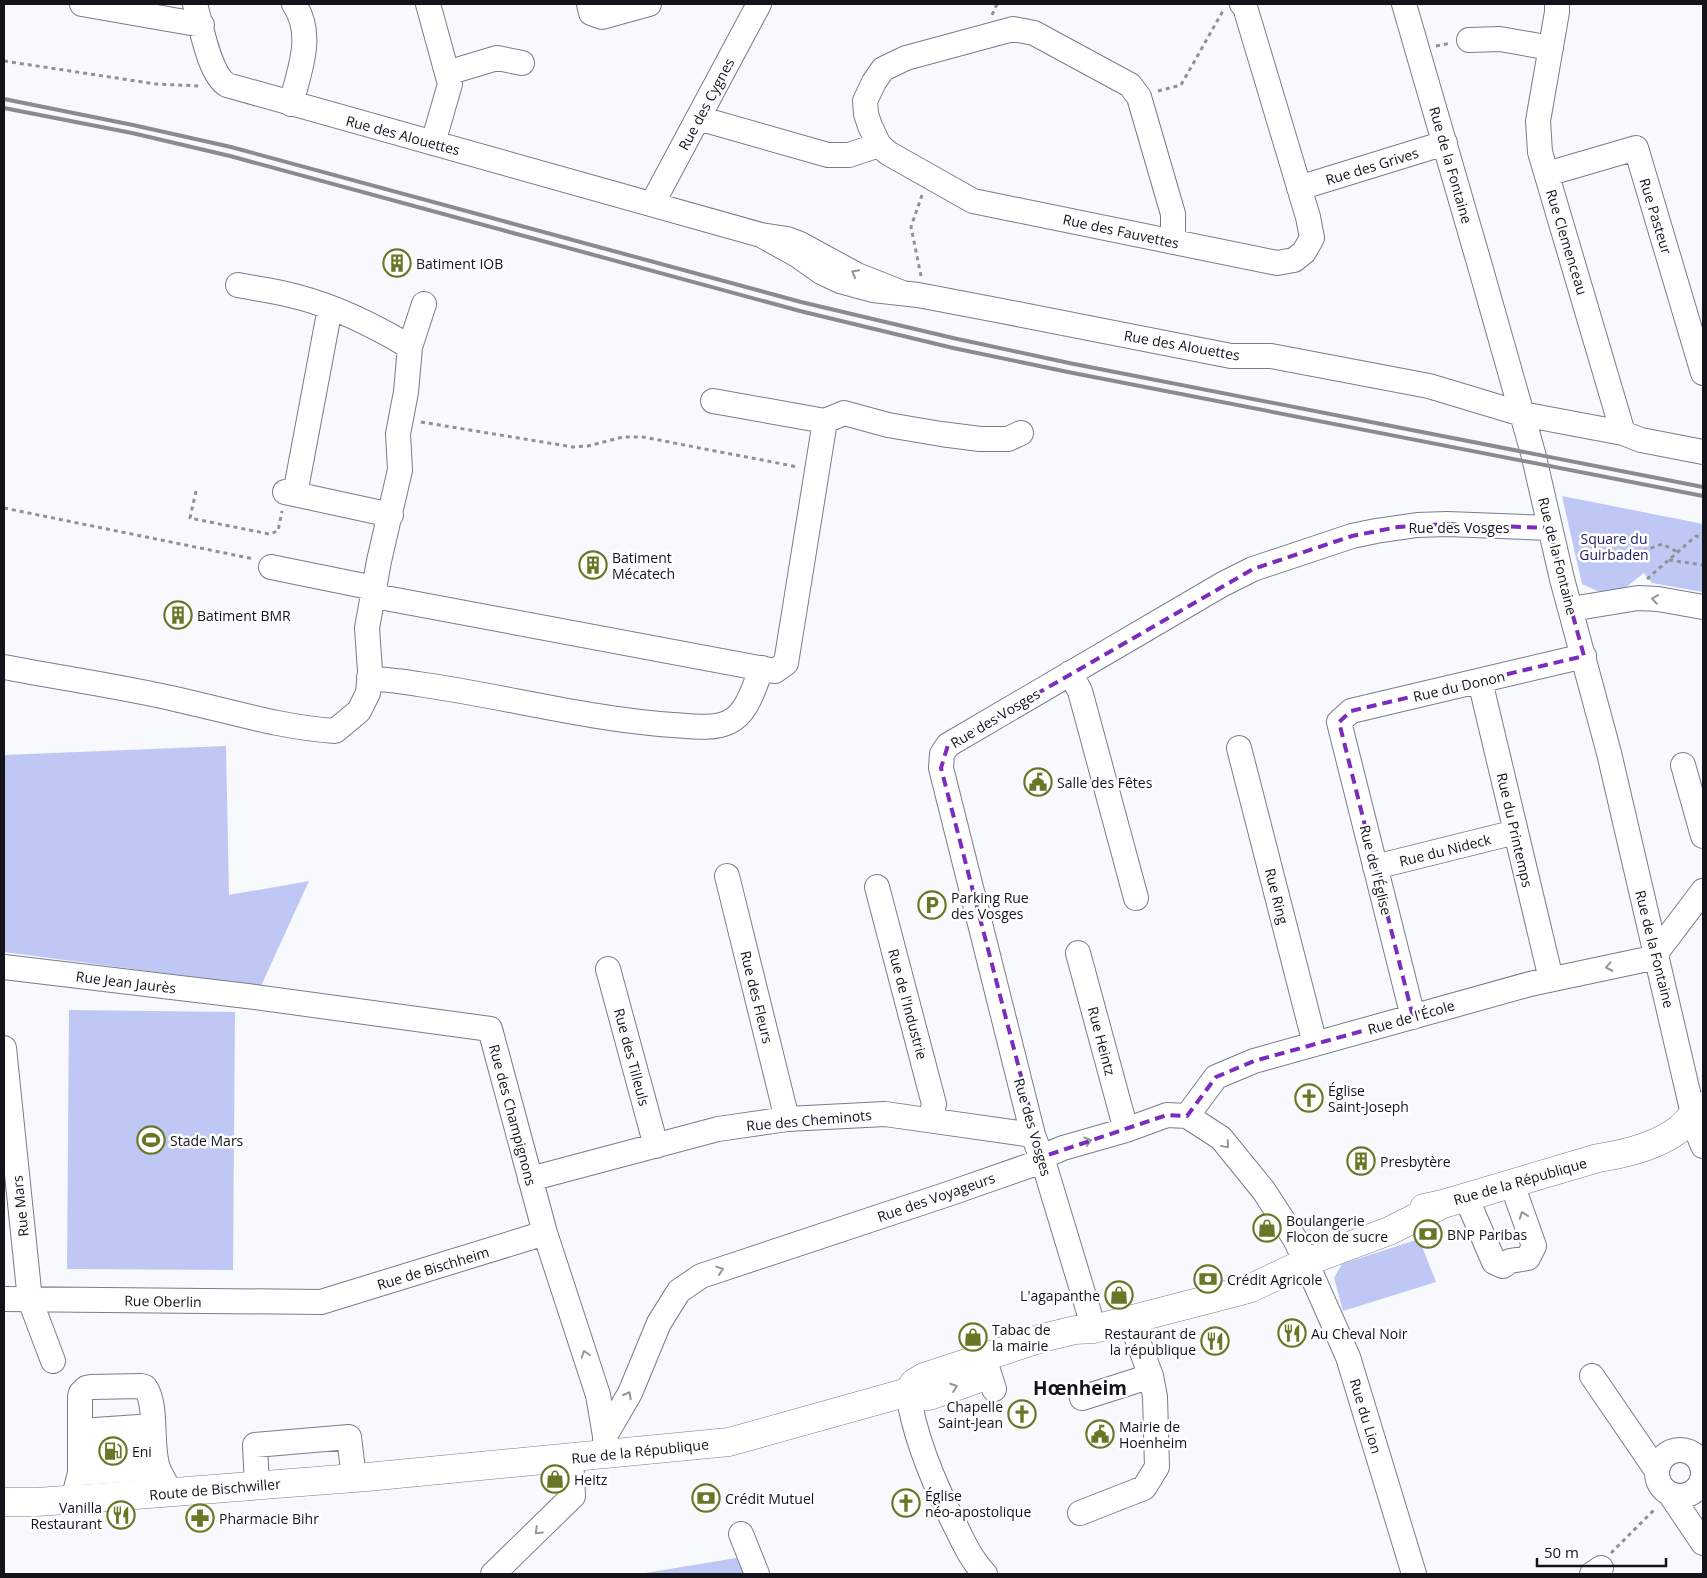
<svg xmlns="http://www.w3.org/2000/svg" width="1707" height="1578" font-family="'Open Sans',sans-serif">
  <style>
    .green { fill: #bfc7f5 }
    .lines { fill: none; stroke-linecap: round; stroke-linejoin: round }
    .minor-casing { stroke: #787c8d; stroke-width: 26 }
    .major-casing { stroke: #787c8d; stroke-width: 29 }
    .path { stroke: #909196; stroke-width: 3; stroke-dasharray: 4 4; stroke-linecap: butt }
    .minor { stroke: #fff; stroke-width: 24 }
    .major { stroke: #fff; stroke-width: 28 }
    .rail { stroke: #8a8b91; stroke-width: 4 }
    .oneway { stroke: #959598 }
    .marked { fill: none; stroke: #7b2cbf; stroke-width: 4; stroke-dasharray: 10 6; stroke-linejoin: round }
    .labels { text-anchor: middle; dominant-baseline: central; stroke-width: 5; stroke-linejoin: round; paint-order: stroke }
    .street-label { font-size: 14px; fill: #13141b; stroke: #fff }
    .poi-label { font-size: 14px; fill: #13141b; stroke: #fff; text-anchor: start }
    .park-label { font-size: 14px; fill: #1e1a65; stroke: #fff }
    .district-label { font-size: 19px; font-weight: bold; fill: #13141b; stroke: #fff }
  </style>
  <rect width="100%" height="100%" fill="#f8f9fd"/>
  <!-- green -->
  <path class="green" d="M1562,496L1703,524V592L1652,583L1644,573L1625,588L1602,593L1582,584Z
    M226,746L229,895L309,881L261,986L4,952V755Z
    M69,1010L235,1012L233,1270L67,1269Z
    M1419,1239L1436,1282L1343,1311L1334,1278L1342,1264Z
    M742,1557L748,1574H639Z"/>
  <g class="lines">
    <!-- minor casing -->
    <g class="minor-casing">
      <path id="minor" d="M82,4L202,25
        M195,4C201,25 209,74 227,85L761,235
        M428,4L450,84L433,143
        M589,4L591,13L602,17L649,4
        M1404,4L1480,266L1533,453L1562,579L1609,753L1697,1131L1703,1146
        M1557,4V12L1538,121L1540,152L1623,433
        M1469,40L1500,39L1551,48
        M447,73L497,58L522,63
        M291,104C299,71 315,35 294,4
        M698,118L828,155H849L879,145L888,153L973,201L1277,263L1294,260L1304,252L1312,238L1308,217L1245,7L1242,4
        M879,145L870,126L866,114L865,101L874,82L883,69L906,58L1013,29L1034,33L1130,85L1139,97L1173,214V242
        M1547,174L1636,148L1703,373
        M1299,188L1445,143
        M652,204L759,4
        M238,285C258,289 278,291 298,297C337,307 375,326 410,347
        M900,292L857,275L800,244L787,239L761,235L797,255L821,272L840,281L858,286L873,290L918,295L1002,311L1231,356H1271L1429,386L1522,414L1623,433L1641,440L1703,452
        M825,421L844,413L888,425L941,434L980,439H1008L1021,433
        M285,492L391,515
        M295,494L330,308
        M271,567L374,588L380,597L775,671L786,663L825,421L713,401
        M1571,609L1638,598L1658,599L1703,607
        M4,667C61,678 118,686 175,699C230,711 278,727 335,731L359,711L368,693L370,671L367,628L379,561L400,470L398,434L406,392L410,347L424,304
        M1070,673L1080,691L1136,898
        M369,678C386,680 402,681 418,684C503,696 587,719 673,725C691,726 712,730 729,722C748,713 754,686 762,668
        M1480,681L1551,979
        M1239,748L1315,1044
        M1683,765L1703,836
        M1375,867L1516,832
        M727,876L787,1119
        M877,887L934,1104L930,1120
        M1078,953L1126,1130
        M1656,953L1703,891
        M4,967L247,996L490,1029L545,1233L598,1395L605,1436
        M608,969L656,1146
        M1413,1017L1339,722L1351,711L1584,656
        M4,1048L30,1300L53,1361
        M1187,1116L1216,1077L1254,1061L1530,984L1657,957
        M530,1179L718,1129L787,1119L885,1114L1033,1135
        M1466,1197L1494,1262L1503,1266L1510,1261L1528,1258L1534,1246L1512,1184
        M4,1299L321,1302L545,1233
        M1094,1329L1044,1164L1033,1135L941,768L942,754L948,745L1223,584L1253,569L1352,536L1376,531L1417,525L1447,524L1549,528
        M984,1358L994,1389
        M1592,1376L1657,1471
        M908,1392C914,1437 936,1488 957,1529C965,1545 972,1561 985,1574
        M1082,1398L1151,1376
        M81,1431L153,1426
        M1657 1473a23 23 0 1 1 46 0a23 23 0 1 1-46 0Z
        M82,1452L154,1446
        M605,1455V1436L630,1393L659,1323L679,1291L701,1276L951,1193L1034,1164L1042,1157L1063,1148L1126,1130L1167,1115L1187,1116L1221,1138L1264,1191L1295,1239L1306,1262L1348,1357L1414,1574
        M80,1473L158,1468
        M257,1486L255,1445L349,1437L354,1478
        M1670,1494L1703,1543
        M73,1500L80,1473V1397L81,1393L86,1388L91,1387L141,1386L145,1387C158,1405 150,1445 158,1468C161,1476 167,1485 171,1493
        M1080,1513L1144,1488L1157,1467L1155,1397L1151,1376L1130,1320
        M741,1534L757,1574
        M493,1574L573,1496L571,1458
        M1592,1574L1601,1568"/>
    </g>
    <!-- major casing -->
    <g class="major-casing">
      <path id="major" d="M1424,1208L1443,1204L1598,1158C1625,1154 1655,1147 1678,1130C1688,1122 1692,1114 1703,1106
        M908,1392L919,1396H929L977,1379
        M4,1502H36L110,1497L367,1477L729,1442L908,1392L914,1383L924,1377L1042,1338L1075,1330L1094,1329L1237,1292L1251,1288L1306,1262L1389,1231L1443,1204"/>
    </g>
    <!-- path -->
    <path class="path" d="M992,15L997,4
      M1436,46L1451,43
      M4,61L156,84L201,86
      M1158,91L1181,85L1224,9
      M921,276L911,227L922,195
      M421,422L573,447L588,446L623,437H643L798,467
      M196,491L190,518L269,534L278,531L282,511
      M4,508L254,559
      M1597,552L1624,558L1662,544L1678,552
      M1669,560L1703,565
      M1647,579L1696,536L1703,537
      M1613,1553L1612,1552L1656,1508"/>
    <!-- minor -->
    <use href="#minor" class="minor"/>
    <!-- major -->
    <use href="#major" class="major"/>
    <!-- rail -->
    <path class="rail" d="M4,99L133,125L231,147L801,302L953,338L1069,363L1703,487
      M4,108L132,133L230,156L800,311L953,348L1068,372L1703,496"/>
  </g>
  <!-- one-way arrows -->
  <defs><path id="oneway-chevron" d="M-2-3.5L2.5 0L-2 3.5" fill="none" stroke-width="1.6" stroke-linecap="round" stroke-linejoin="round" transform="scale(1.25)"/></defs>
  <g class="oneway">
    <use href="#oneway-chevron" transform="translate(855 273) rotate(-152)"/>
    <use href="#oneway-chevron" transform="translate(1655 599) rotate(-172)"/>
    <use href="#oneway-chevron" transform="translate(1609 967) rotate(168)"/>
    <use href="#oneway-chevron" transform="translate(1088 1141) rotate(-16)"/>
    <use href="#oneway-chevron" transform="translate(1226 1145) rotate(50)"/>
    <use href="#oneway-chevron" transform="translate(1523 1215) rotate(-110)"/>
    <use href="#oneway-chevron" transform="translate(720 1270) rotate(-18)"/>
    <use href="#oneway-chevron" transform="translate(585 1354) rotate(-108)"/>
    <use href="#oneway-chevron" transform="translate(954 1387) rotate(-20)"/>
    <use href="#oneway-chevron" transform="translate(628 1395) rotate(-62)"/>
    <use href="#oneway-chevron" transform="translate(538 1531) rotate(136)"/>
  </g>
  <!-- marked area -->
  <path class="marked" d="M1447,524L1549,528L1584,656L1351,711L1339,722L1413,1017L1254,1061L1216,1077L1187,1116L1167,1115L1042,1157L941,768L948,745L1253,569L1352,536L1398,527Z"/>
  <!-- icons -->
  <defs>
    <g id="building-ring" transform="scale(1.4375)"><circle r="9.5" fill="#fff" stroke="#687725" stroke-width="1.5"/><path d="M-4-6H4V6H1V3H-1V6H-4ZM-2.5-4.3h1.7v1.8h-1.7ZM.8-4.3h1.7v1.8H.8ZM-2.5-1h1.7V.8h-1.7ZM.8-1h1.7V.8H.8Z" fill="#687725"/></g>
    <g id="civic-ring" transform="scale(1.4375)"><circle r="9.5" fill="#fff" stroke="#687725" stroke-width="1.5"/><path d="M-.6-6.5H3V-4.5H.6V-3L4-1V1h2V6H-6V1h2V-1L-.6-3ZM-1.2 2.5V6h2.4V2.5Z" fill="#687725"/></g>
    <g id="parking-ring" transform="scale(1.4375)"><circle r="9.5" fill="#fff" stroke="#687725" stroke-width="1.5"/><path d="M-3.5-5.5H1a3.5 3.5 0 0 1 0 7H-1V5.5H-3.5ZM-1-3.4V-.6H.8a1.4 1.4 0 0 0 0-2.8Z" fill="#687725"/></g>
    <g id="church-ring" transform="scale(1.4375)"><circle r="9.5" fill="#fff" stroke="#687725" stroke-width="1.5"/><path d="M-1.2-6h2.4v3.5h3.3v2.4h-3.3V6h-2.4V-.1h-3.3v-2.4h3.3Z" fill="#687725"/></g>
    <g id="stadium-ring" transform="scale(1.4375)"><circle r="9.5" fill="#fff" stroke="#687725" stroke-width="1.5"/><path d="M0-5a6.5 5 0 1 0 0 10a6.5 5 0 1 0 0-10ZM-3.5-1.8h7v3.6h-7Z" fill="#687725"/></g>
    <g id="shop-ring" transform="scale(1.4375)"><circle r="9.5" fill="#fff" stroke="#687725" stroke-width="1.5"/><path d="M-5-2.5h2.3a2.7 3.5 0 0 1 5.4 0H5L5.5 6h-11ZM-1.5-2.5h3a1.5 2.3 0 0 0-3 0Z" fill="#687725"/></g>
    <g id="bank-ring" transform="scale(1.4375)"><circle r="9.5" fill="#fff" stroke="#687725" stroke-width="1.5"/><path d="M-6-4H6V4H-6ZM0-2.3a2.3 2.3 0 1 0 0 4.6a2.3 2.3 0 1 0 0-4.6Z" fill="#687725"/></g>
    <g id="restaurant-ring" transform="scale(1.4375)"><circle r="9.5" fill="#fff" stroke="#687725" stroke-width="1.5"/><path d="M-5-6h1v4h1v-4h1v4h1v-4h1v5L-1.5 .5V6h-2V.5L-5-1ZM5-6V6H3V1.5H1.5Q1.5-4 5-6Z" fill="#687725"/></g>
    <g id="fuel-ring" transform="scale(1.4375)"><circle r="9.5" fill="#fff" stroke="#687725" stroke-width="1.5"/><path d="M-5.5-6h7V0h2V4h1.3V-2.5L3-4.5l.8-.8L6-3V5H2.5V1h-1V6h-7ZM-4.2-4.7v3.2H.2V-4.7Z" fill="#687725"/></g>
    <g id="pharmacy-ring" transform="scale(1.4375)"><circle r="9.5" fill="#fff" stroke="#687725" stroke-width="1.5"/><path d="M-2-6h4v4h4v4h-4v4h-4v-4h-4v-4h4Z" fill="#687725"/></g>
  </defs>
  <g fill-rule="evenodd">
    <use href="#building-ring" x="397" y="263"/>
    <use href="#building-ring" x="593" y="565"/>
    <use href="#building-ring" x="178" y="615"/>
    <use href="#civic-ring" x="1038" y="782"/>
    <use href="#parking-ring" x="932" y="905"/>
    <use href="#church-ring" x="1309" y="1098"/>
    <use href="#stadium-ring" x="151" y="1140"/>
    <use href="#building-ring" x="1361" y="1161"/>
    <use href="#shop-ring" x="1267" y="1228"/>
    <use href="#bank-ring" x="1428" y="1234"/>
    <use href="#bank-ring" x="1208" y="1279"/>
    <use href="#shop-ring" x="1119" y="1295"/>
    <use href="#restaurant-ring" x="1292" y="1333"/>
    <use href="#shop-ring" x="973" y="1337"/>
    <use href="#restaurant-ring" x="1215" y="1341"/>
    <use href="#church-ring" x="1022" y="1414"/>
    <use href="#civic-ring" x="1100" y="1434"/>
    <use href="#fuel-ring" x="113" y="1451"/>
    <use href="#shop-ring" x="555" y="1479"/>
    <use href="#bank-ring" x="706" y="1498"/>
    <use href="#church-ring" x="906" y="1503"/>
    <use href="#restaurant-ring" x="121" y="1515"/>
    <use href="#pharmacy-ring" x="200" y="1518"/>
  </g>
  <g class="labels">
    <!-- street labels -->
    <g class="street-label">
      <text transform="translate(706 104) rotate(-62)">Rue des Cygnes</text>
      <text transform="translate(403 135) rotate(15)">Rue des Alouettes</text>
      <text transform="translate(1451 165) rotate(74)">Rue de la Fontaine</text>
      <text transform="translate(1372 166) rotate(-17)">Rue des Grives</text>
      <text transform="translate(1656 216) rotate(73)">Rue Pasteur</text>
      <text transform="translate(1121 231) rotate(12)">Rue des Fauvettes</text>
      <text transform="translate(1567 242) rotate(73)">Rue Clemenceau</text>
      <text transform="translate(1182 345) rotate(10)">Rue des Alouettes</text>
      <text x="1459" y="527">Rue des Vosges</text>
      <text transform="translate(1558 556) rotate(76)">Rue de la Fontaine</text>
      <text transform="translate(1459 686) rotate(-13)">Rue du Donon</text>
      <text transform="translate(995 718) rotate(-31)">Rue des Vosges</text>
      <text transform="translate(1515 830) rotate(77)">Rue du Printemps</text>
      <text transform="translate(1445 850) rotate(-14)">Rue du Nideck</text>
      <text transform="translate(1376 870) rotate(76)">Rue de l'Église</text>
      <text transform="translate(1277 896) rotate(76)">Rue Ring</text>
      <text transform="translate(1655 949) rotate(76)">Rue de la Fontaine</text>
      <text transform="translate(126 982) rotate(7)">Rue Jean Jaurès</text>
      <text transform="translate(757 997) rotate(76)">Rue des Fleurs</text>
      <text transform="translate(908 1004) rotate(75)">Rue de l'Industrie</text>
      <text transform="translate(1411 1017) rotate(-16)">Rue de l'École</text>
      <text transform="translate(1102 1041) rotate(75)">Rue Heintz</text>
      <text transform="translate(632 1057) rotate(75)">Rue des Tilleuls</text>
      <text transform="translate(513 1115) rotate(75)">Rue des Champignons</text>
      <text transform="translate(809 1120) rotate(-5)">Rue des Cheminots</text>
      <text transform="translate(1033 1127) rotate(74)">Rue des Vosges</text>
      <text transform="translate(1520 1181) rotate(-16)">Rue de la République</text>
      <text transform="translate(936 1197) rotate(-19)">Rue des Voyageurs</text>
      <text transform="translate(20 1206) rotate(-96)">Rue Mars</text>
      <text transform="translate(433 1268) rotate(-17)">Rue de Bischheim</text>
      <text transform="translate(163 1301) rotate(1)">Rue Oberlin</text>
      <text transform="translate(1366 1416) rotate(73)">Rue du Lion</text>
      <text transform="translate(640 1451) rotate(-6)">Rue de la République</text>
      <text transform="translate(215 1489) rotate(-5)">Route de Bischwiller</text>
    </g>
    <!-- poi labels -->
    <g class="poi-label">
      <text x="416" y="263">Batiment IOB</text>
      <text x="612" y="557">Batiment<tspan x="612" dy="16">Mécatech</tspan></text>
      <text x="197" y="615">Batiment BMR</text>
      <text x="1057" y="782">Salle des Fêtes</text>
      <text x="951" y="897">Parking Rue<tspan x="951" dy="16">des Vosges</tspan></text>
      <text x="1328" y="1090">Église<tspan x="1328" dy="16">Saint-Joseph</tspan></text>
      <text x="170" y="1140">Stade Mars</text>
      <text x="1380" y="1161">Presbytère</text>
      <text x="1286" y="1220">Boulangerie<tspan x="1286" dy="16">Flocon de sucre</tspan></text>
      <text x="1447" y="1234">BNP Paribas</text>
      <text x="1227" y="1279">Crédit Agricole</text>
      <text x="1100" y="1295" text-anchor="end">L'agapanthe</text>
      <text x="992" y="1329">Tabac de<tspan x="992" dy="16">la mairie</tspan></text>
      <text x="1196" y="1333" text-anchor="end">Restaurant de<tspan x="1196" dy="16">la république</tspan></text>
      <text x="1311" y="1333">Au Cheval Noir</text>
      <text x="1003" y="1406" text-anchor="end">Chapelle<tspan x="1003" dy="16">Saint-Jean</tspan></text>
      <text x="1119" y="1426">Mairie de<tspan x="1119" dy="16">Hoenheim</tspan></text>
      <text x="132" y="1451">Eni</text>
      <text x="574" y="1479">Heitz</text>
      <text x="925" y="1495">Église<tspan x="925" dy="16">néo-apostolique</tspan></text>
      <text x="725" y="1498">Crédit Mutuel</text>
      <text x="102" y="1507" text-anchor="end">Vanilla<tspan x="102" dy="16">Restaurant</tspan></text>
      <text x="219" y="1518">Pharmacie Bihr</text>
    </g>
    <!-- park labels -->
    <g class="park-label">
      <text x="1614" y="538">Square du<tspan x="1614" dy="16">Guirbaden</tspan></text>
    </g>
    <!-- district labels -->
    <g class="district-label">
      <text x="1080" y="1388">Hœnheim</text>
    </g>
  </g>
  <!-- border -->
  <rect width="1707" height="1578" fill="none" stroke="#13141b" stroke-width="10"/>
  <!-- scale -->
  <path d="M1537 1558v8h129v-8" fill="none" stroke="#13141b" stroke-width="2.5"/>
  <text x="1544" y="1558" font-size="15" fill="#13141b" stroke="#ffffff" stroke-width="4" paint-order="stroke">50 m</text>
</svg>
